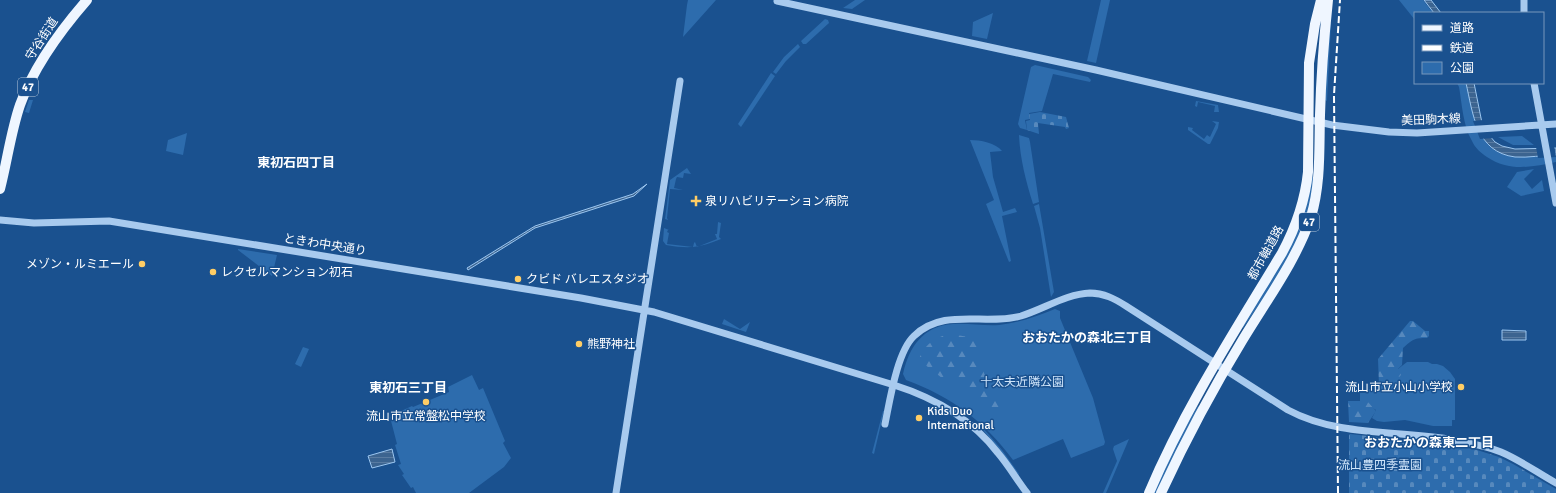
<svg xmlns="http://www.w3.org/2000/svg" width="1556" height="493" font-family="Signika,'Noto Sans JP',sans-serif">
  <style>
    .green { fill: #2d6cad }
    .forest { fill: url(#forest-firs) }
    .cemetery { fill: url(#cemetery-stones) }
    .water { fill: url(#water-rules); stroke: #9bc6f0 }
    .pier { fill: #1a518f }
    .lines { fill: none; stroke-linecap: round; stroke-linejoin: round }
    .minor { stroke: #a8caee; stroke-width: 7 }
    .major { stroke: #eff6ff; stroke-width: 10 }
    .rail { stroke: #fff; stroke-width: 2; stroke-dasharray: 7 3; stroke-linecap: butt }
    .poi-dot { fill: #ffcd65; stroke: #1a518f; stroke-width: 1.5 }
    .labels { text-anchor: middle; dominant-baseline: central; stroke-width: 3; stroke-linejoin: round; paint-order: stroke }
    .shield { fill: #1a518f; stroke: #bacbdd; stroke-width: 1 }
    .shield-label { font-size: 11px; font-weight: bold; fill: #fff }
    .street-label { font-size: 12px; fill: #fff; stroke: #1a518f }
    .poi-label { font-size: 12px; fill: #fff; stroke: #1a518f; text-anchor: start }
    .park-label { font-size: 12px; fill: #cee4fa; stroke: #1a518f }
    .neighbourhood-label { font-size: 13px; font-weight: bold; fill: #fff; stroke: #1a518f }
  </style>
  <defs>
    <pattern id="forest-firs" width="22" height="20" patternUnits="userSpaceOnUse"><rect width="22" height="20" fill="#2d6cad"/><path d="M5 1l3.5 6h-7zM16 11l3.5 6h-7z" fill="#5789bd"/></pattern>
    <pattern id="cemetery-stones" width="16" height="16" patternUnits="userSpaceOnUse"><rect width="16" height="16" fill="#2d6cad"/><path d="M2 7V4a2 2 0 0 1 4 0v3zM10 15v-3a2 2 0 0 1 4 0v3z" fill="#5789bd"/></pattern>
    <pattern id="water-rules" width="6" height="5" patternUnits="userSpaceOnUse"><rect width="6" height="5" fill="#3c6490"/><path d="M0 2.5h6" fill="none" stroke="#597ba1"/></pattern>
  </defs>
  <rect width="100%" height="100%" fill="#1a518f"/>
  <!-- green -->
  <path class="green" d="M688,0H716L683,37L687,5Z
    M855,0H865L852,9L843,8Z
    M1101,0H1110L1096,63L1087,61Z
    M1399,0H1423L1433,13H1415V20Z
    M993,13L987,39L972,36L973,22Z
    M825,19L828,20L829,23L806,44H803L801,41Z
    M1329,23H1331L1327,101L1325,100Z
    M798,44L800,47L786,61L776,74L773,72L784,57Z
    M1035,65L1088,77L1091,80L1090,82L1053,74L1042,111L1029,113L1030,119L1025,120L1027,130L1020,128L1018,124L1031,67Z
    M771,73L775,76L741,127L738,124Z
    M1457,83H1466C1473,114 1476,153 1515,157C1528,158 1543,155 1556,155V162C1532,167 1509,172 1487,157C1481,153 1475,148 1472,141C1463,126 1462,104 1459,87Z
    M29,100H33L29,113L25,112Z
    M1196,101L1218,105L1219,112H1214L1215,106L1198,102L1197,107L1195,106Z
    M1212,121L1219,122L1218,128L1210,144H1208L1188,130V127L1193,128L1192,130L1204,139L1207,135L1210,137L1216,124Z
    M187,133L183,155L166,151L168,140Z
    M1019,135L1029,138L1030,142L1039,202L1033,204C1026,181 1020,159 1019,135Z
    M1522,136L1534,145H1513L1498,137Z
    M970,140C980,140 996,143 1002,151L990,152L993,177L1003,212L1015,208L1017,212L1002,216L1011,261L1009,262L986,204L994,200Z
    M1315,167C1314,183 1312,200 1307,215C1293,256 1267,293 1243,328L1242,327L1310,187Z
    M687,168L691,174L684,173L683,178L677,177L676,179L674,188L683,190L670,189L667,218L668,220L665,219L670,180Z
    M1534,169L1524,179L1532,189L1542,180L1544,191L1521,196L1507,187L1517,172Z
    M1039,204L1054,292L1051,297L1040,228L1034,206Z
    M718,222L721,223L719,237L721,239C698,248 690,249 666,245L663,241L664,228L669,230H668L667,232L669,233L667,244L693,247L694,243L695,242L697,247L717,239L715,234H717Z
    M238,249L277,255L272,276L238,250Z
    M1055,309L1060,311V318L1093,398L1105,442L1104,445L1071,458L1063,439L1013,460C984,421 952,397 906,380L903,374C909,347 923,326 953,324C968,323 984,326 999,325C1019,323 1037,316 1055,309Z
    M724,319L740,329L750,322L746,332L722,324Z
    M303,347L309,349L301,367L295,364Z
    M1407,362H1428L1432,364H1437L1443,366L1450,372L1455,379V420H1452V426H1433L1405,420L1384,422L1377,421L1372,418L1376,410L1360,401V393H1367V389H1378L1379,385L1392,384L1398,369Z
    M472,375L479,390L483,388L505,441L503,443L511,458L504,467L469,493H416L413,487L411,488L402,475L404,474L398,465L401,464L395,445L397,444L390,417L399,413V412L412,406L413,407L449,392L448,387Z
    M1198,406H1199L1157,493H1153L1183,429Z
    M883,411H884L874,454L872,453Z
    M984,429L1002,450L1019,474L1018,475L1000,450L983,430Z
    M1129,439L1106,493H1103L1117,461L1113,449L1114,446Z"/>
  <!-- forest -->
  <path class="forest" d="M1410,321H1413L1425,331H1429V336L1427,338C1414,338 1413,339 1403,348L1402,365L1398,369L1401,375L1392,384L1379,385L1378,359Z
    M951,334L974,338L977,341L978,359L996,401L1004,413L1001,416L994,413L961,386L949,379L942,378L919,360C923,345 937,336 951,334Z
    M1348,401H1367L1376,411L1368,423L1349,422Z"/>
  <!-- cemetery -->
  <path class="cemetery" d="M1040,112L1066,117L1069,128L1066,129L1065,127L1038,123L1039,134L1027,130L1026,121L1030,120L1029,114Z
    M1350,434L1458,446L1477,450L1499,457L1513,464L1556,489V493H1349V435Z"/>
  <!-- water -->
  <path class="water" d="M1424,0H1431L1441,13H1434Z
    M1466,83H1474L1483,128L1495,142L1502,146L1515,149L1556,148V155C1543,155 1528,158 1515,157C1476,152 1473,114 1466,83Z
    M647,184L634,196L535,228L468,270L467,268L535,226L633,194Z
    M1502,330L1526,331V340H1502Z
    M392,449L395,462L372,468L368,456Z"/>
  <!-- pier -->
  <path class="pier" d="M1483,120L1487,130L1494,138L1480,139L1473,121Z
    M1554,146L1556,157L1538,158L1536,147Z"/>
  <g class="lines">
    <!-- minor -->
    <path class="minor" d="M1524,0V13
      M777,1L1096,70L1332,125L1389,132L1417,133L1556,124
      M1534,83L1556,203
      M0,220L34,223L109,221L581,298L654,312L894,385C935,398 971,418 998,453C1009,466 1017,480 1027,493
      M885,424C890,400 897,352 914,336C944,307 985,326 1021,316C1044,309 1066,294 1090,293C1104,293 1115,299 1126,306L1288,410C1338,437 1399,430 1454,440C1469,443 1486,446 1501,452C1520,460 1538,473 1556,483
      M616,493L680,81"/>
    <!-- major -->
    <path class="major" d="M0,189C7,162 11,131 20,105C34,66 60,31 87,0
      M1149,493C1185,408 1235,331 1282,253C1296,227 1305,201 1308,172L1309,63L1315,24L1321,0
      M1161,493C1185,441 1212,390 1242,341C1266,301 1296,261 1311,217C1321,183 1319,149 1320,115C1321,76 1324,38 1328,0"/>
    <!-- rail -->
    <path class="rail" d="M1338,493L1334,95L1340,0"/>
  </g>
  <!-- markers -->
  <g class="poi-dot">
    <path d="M694 195h4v4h4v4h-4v4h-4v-4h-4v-4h4z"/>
    <circle cx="142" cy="264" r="4"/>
    <circle cx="213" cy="272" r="4"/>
    <circle cx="518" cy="279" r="4"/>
    <circle cx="579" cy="344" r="4"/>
    <circle cx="1461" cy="387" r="4"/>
    <circle cx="426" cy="402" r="4"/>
    <circle cx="919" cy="418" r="4"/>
  </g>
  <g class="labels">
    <!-- shield labels -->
    <g class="shield">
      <rect x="18" y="78" width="20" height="18" rx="3"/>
      <rect x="1299" y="213" width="20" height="18" rx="3"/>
    </g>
    <g class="shield-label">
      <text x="28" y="87">47</text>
      <text x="1309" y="222">47</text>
    </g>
    <!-- street labels -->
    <g class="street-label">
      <text transform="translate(42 39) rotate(-57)">守谷街道</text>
      <text transform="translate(1431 120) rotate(-2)">美田駒木線</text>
      <text transform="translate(325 245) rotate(9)">ときわ中央通り</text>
      <text transform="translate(1266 253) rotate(-61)">都市軸道路</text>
    </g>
    <!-- poi labels -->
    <g class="poi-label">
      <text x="705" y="201">泉リハビリテーション病院</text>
      <text x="134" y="264" text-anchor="end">メゾン・ルミエール</text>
      <text x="221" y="272">レクセルマンション初石</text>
      <text x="526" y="279">クビド バレエスタジオ</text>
      <text x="587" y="344">熊野神社</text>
      <text x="1453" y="387" text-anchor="end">流山市立小山小学校</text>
      <text x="927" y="411">Kids Duo<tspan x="927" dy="14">International</tspan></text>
      <text x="426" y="416" text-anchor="middle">流山市立常盤松中学校</text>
    </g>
    <!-- park labels -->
    <g class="park-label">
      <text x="1022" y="382">十太夫近隣公園</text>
      <text x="1380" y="465">流山豊四季霊園</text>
    </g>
    <!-- neighbourhood labels -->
    <g class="neighbourhood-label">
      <text x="296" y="163">東初石四丁目</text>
      <text x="1087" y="338">おおたかの森北三丁目</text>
      <text x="408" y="388">東初石三丁目</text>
      <text x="1429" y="443">おおたかの森東二丁目</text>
    </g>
  </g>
  <!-- legend -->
  <rect x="1414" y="12" width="130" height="72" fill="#1a518f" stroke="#7697bc"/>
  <rect x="1422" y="25" width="20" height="6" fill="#eff6ff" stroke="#7697bc"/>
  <text x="1450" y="32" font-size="12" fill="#ffffff">道路</text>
  <rect x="1422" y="45" width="20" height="6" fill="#ffffff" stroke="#7697bc"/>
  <text x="1450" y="52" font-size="12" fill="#ffffff">鉄道</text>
  <rect x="1422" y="62" width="20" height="12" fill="#2d6cad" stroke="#7697bc"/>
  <text x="1450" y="72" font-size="12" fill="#ffffff">公園</text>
</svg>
